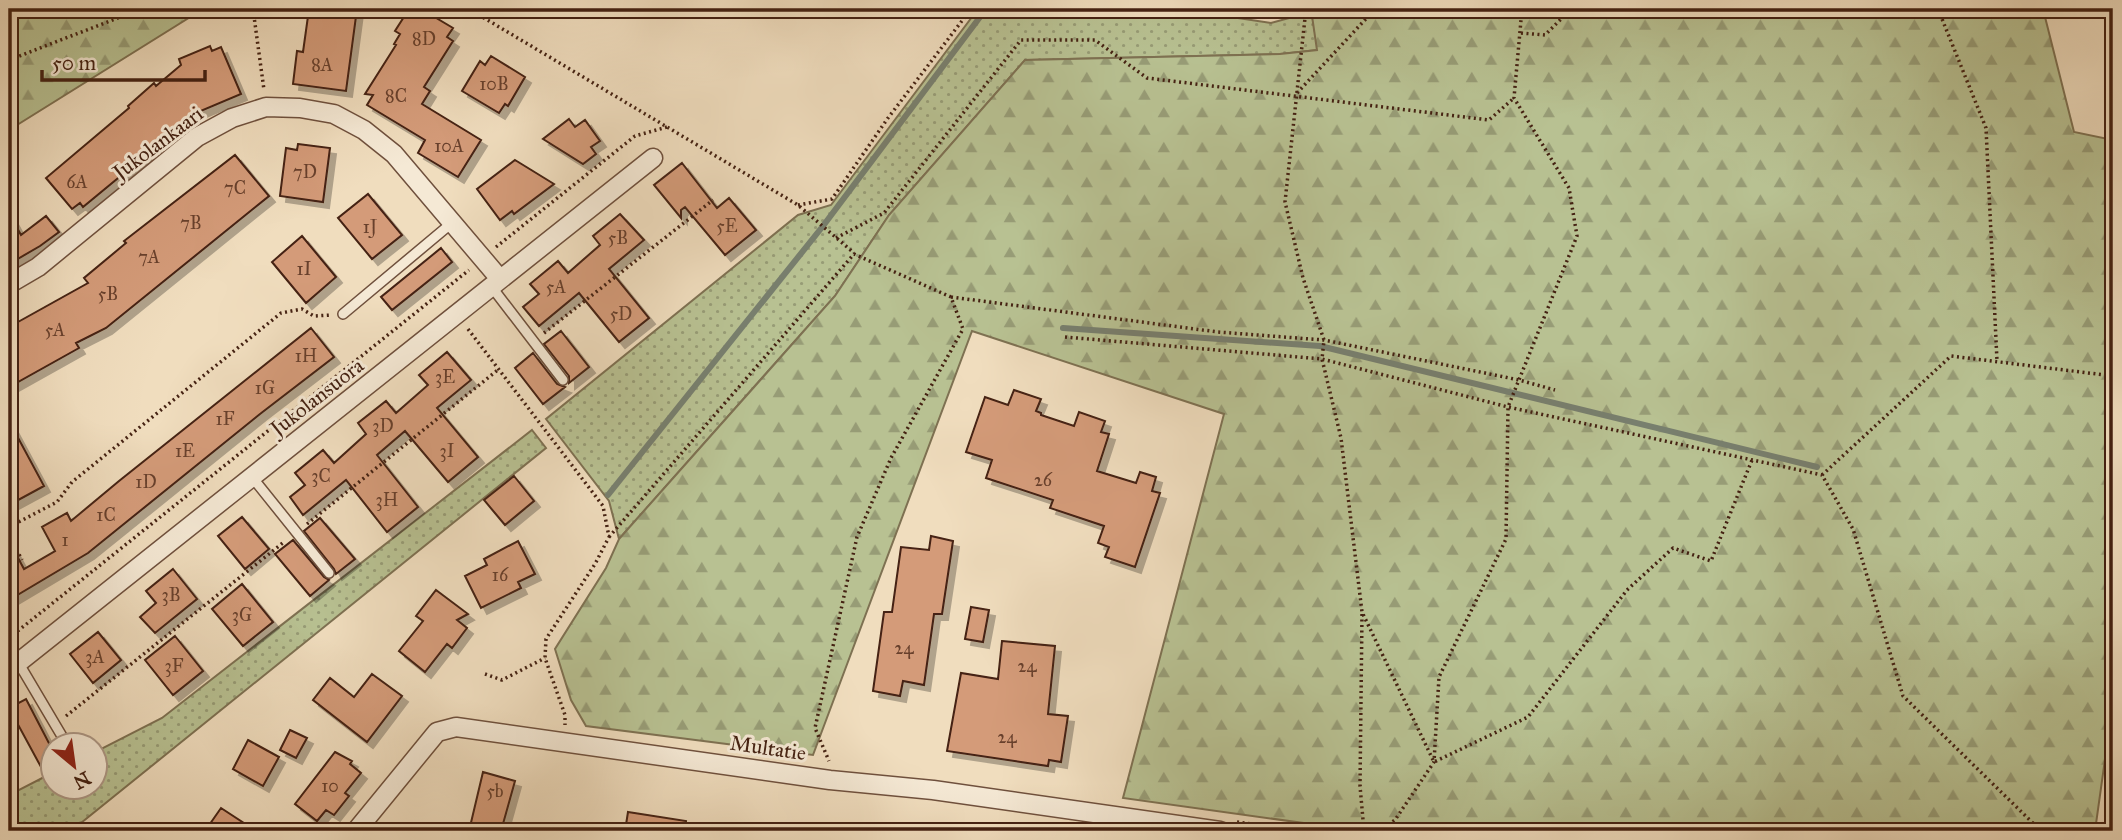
<svg xmlns="http://www.w3.org/2000/svg" width="2122" height="840" font-family="'IM FELL Great Primer',serif">
  <style>
    .grass { fill: url(#grass-dots); stroke: #7e7152; stroke-width: 2 }
    .forest { fill: url(#forest-firs); stroke: #7e7152; stroke-width: 2 }
    .lines { fill: none; stroke-linecap: round; stroke-linejoin: round }
    .stream { stroke: #787f6e; stroke-width: 6 }
    .building { fill: #d49b79; stroke: #442112; stroke-width: 2; filter: url(#shadow) }
    .service-casing { stroke: #6f503d; stroke-width: 12 }
    .minor-casing { stroke: #6f503d; stroke-width: 21 }
    .path { stroke: #442112; stroke-width: 3.5; stroke-dasharray: 2 3.5; stroke-linecap: butt }
    .service { stroke: #f5e9d5; stroke-width: 9 }
    .minor { stroke: #f5e9d5; stroke-width: 18 }
    .labels { text-anchor: middle; dominant-baseline: central; stroke-width: 6; stroke-linejoin: round; paint-order: stroke }
    .number-label { font-size: 18px; fill: #68402c }
    .street-label { font-size: 21px; fill: #442112; stroke: #f5e9d5 }
  </style>
  <defs>
    <pattern id="grass-dots" width="8" height="8" patternUnits="userSpaceOnUse" patternTransform="scale(1.75)"><rect width="8" height="8" fill="#b8c192"/><path d="M2 2h.1M6 6h.1" fill="none" stroke="#979c76" stroke-width="1.8" stroke-linecap="round"/></pattern>
    <pattern id="forest-firs" width="22" height="20" patternUnits="userSpaceOnUse" patternTransform="scale(1.75)"><rect width="22" height="20" fill="#b8c192"/><path d="M5 1l3.5 6h-7zM16 11l3.5 6h-7z" fill="#979c76"/></pattern>
    <filter id="shadow"><feDropShadow dx="6" dy="6" stdDeviation="0" flood-color="#0004"/></filter>
  </defs>
  <rect width="100%" height="100%" fill="#f0ddbe"/>
  <filter id="stains"><feTurbulence type="fractalNoise" baseFrequency=".00286" numOctaves="4"/><feColorMatrix values="0 0 0 0 .2 0 0 0 0 .09 0 0 0 0 .02 0 0 0 .5 -.17"/></filter>
  <radialGradient id="worn" r=".72"><stop offset=".6" stop-color="#630" stop-opacity="0"/><stop offset="1" stop-color="#630" stop-opacity=".3"/></radialGradient>
  <!-- grass -->
  <path class="grass" d="M978,9H1178L1271,23L1293,17L1294,9H1311L1318,50L1280,54L1025,60L889,215L835,296L619,539L609,501L546,419L798,215L831,205Z
    M532,430L546,448L71,831H9V795L52,773V788H94L95,752L162,718Z"/>
  <!-- forest -->
  <path class="forest" d="M9,9H203L9,130Z
    M1311,9H2043L2074,132L2113,140V702L2095,831H1361L1123,798L1224,414L972,331L813,755L586,726L571,700L555,649L606,568L619,539L835,296L889,215L1025,60L1280,54L1317,50Z"/>
  <g class="lines">
    <!-- stream -->
    <path class="stream" d="M1063,328L1320,346L1817,467
      M608,495L823,226L986,9"/>
  </g>
  <!-- building -->
  <path class="building" d="M309,9H357L346,91L293,84L297,51L303,52Z
    M409,9H421L453,28L447,37L453,41L424,87L430,91L422,104L481,140L458,177L418,153L425,140L367,105L373,95L365,94L396,45L394,44L400,34L395,31Z
    M210,46L212,51L221,47L241,94L198,112L83,207L80,203L72,209L46,178L129,108L128,106L154,83L156,86L181,65L179,59Z
    M491,56L525,77L508,106L505,104L499,113L462,91L480,61L485,65Z
    M569,119L575,127L585,120L600,141L591,147L596,154L583,164L543,139Z
    M298,144L330,148L323,202L280,196L286,148L297,150Z
    M235,155L269,196L106,328L76,343L79,348L9,387V327L88,283L84,278L126,243L124,241Z
    M515,160L554,184L514,214L512,211L500,220L477,189Z
    M682,163L717,208L729,198L756,230L725,255L685,207L681,210V218L654,185Z
    M368,194L402,235L372,259L338,218Z
    M9,213L21,235L46,216L59,232L40,246L9,264Z
    M620,214L644,240L609,269L649,318L619,342L579,293L539,326L523,307L539,294L530,284L558,261L568,273L600,245L593,236Z
    M302,236L336,277L306,303L272,262Z
    M441,248L452,262L392,310L381,297Z
    M311,328L334,357L260,414L88,553L9,600V541L24,569L55,551L42,527L67,513L71,521L119,481Z
    M561,331L589,367L569,383V376L544,344Z
    M447,352L471,380L437,408L478,457L448,482L405,431L377,455L418,507L387,532L346,480L303,515L290,497L305,485L295,473L323,450L334,463L366,434L358,423L386,401L396,413L428,385L419,375Z
    M533,353L557,384L565,387L543,404L515,368Z
    M1014,390L1041,399L1036,411L1041,413V415L1074,426L1079,412L1105,421L1101,432L1109,434L1097,471L1136,483L1140,472L1156,477L1152,491L1160,493L1135,567L1105,557L1109,547L1098,543L1104,526L1050,508L1053,500L986,478L992,460L966,452L985,397L1008,405Z
    M9,421L44,486L9,505Z
    M514,476L534,501L505,525L484,500Z
    M242,517L269,549L245,569L218,536Z
    M320,518L355,559L336,574L334,569L304,531Z
    M931,536L953,541L942,614H934L924,685L903,681L900,696L873,691L884,612H892L901,547L929,550Z
    M293,540L324,577L329,580L310,596L275,554Z
    M518,541L535,574L518,582L521,588L481,608L465,576L487,565L484,559Z
    M173,569L197,599L155,633L140,617L156,603L146,591Z
    M242,584L273,622L243,646L212,609Z
    M436,590L468,614L457,620L467,628L452,648L447,644L425,672L399,651L423,621L416,616Z
    M971,607L989,610L983,642L965,639Z
    M98,632L121,660L93,683L70,654Z
    M175,636L203,671L173,695L145,660Z
    M1002,641L1055,646L1048,714L1068,716L1061,762L1049,760L1048,766L947,751L961,673L998,679Z
    M372,674L402,696L367,742L313,700L330,678L354,697Z
    M26,699L52,749V761L41,767L9,708Z
    M290,730L307,738L296,758L280,750Z
    M248,740L279,757L263,786L233,769Z
    M335,752L352,761L350,764L361,773L345,793L349,796L334,815L326,810L317,821L295,804Z
    M483,772L515,781L501,831H469Z
    M221,808L256,831H205Z
    M628,812L686,821L685,831H625Z"/>
  <g class="lines">
    <!-- service casing -->
    <g class="service-casing">
      <path id="service" d="M491,286L563,380
        M343,314L453,222
        M252,477L329,573
        M18,662L66,743"/>
    </g>
    <!-- minor casing -->
    <g class="minor-casing">
      <path id="minor" d="M9,284L38,267L197,137L232,118L266,107L300,108L334,114L364,130L394,154L500,279
        M9,670L653,158
        M356,831L437,732L456,727L830,780L933,790L1220,831"/>
    </g>
    <!-- path -->
    <path class="path" d="M253,9L264,90
      M469,9L798,205L854,253
      M1306,9L1285,202L1303,278L1324,340L1322,359L1341,438L1362,612L1434,762L1528,717L1627,590L1673,548L1711,561L1752,460
      M1938,9L1986,128L1997,361
      M1521,33L1545,35L1571,9
      M9,60L141,9
      M1297,93L1375,9
      M798,205L832,199L888,118L971,9
      M836,238L884,213L1021,40H1095L1147,78L1489,120L1514,98
      M496,247L635,136L667,127
      M951,297L1218,332L1324,340L1519,380L1555,390
      M468,329L603,506L609,537L595,564L546,639L545,658L565,715V725
      M544,333L713,200
      M1065,337L1322,359L1508,407L1822,475L1853,529L1903,696L2041,831
      M1822,475L1951,356L2113,376
      M307,524L499,369
      M9,527L57,502L72,482L281,313L302,309L314,316L331,315
      M9,535L22,560
      M609,537L854,254L951,297L963,329L891,458L857,537L815,728L829,761
      M1362,614L1360,786L1364,831
      M9,638L469,270
      M485,674L502,680L545,658
      M66,716L284,542
      M1237,822L1301,831
      M1379,831L1395,820L1434,762L1439,677L1506,539L1508,407L1577,236L1569,188L1514,98L1522,9"/>
    <!-- service -->
    <use href="#service" class="service"/>
    <!-- minor -->
    <use href="#minor" class="minor"/>
  </g>
  <g class="labels">
    <!-- number labels -->
    <g class="number-label">
      <text x="424" y="39">8D</text>
      <text x="322" y="65">8A</text>
      <text x="494" y="84">10B</text>
      <text x="396" y="96">8C</text>
      <text x="449" y="146">10A</text>
      <text x="305" y="172">7D</text>
      <text x="77" y="182">6A</text>
      <text x="235" y="188">7C</text>
      <text x="191" y="223">7B</text>
      <text x="727" y="226">5E</text>
      <text x="370" y="227">1J</text>
      <text x="618" y="238">5B</text>
      <text x="149" y="257">7A</text>
      <text x="304" y="269">1I</text>
      <text x="556" y="287">5A</text>
      <text x="108" y="294">5B</text>
      <text x="621" y="314">5D</text>
      <text x="55" y="330">5A</text>
      <text x="306" y="356">1H</text>
      <text x="445" y="377">3E</text>
      <text x="265" y="388">1G</text>
      <text x="225" y="419">1F</text>
      <text x="383" y="426">3D</text>
      <text x="185" y="451">1E</text>
      <text x="447" y="451">3I</text>
      <text x="321" y="476">3C</text>
      <text x="1043" y="480">26</text>
      <text x="146" y="482">1D</text>
      <text x="387" y="500">3H</text>
      <text x="106" y="515">1C</text>
      <text x="65" y="540">1</text>
      <text x="500" y="575">16</text>
      <text x="171" y="595">3B</text>
      <text x="242" y="615">3G</text>
      <text x="904" y="648">24</text>
      <text x="95" y="657">3A</text>
      <text x="174" y="666">3F</text>
      <text x="1027" y="666">24</text>
      <text x="1007" y="737">24</text>
      <text x="330" y="786">10</text>
      <text x="495" y="791">5b</text>
    </g>
    <!-- street labels -->
    <g class="street-label">
      <text transform="translate(158 143) rotate(-37)">Jukolankaari</text>
      <text transform="translate(317 397) rotate(-38)">Jukolansuora</text>
      <text transform="translate(768 748) rotate(8)">Multatie</text>
    </g>
  </g>
  <!-- margin -->
  <rect width="2122" height="840" fill="none" stroke="#f0ddbe" stroke-width="35"/>
  <rect x="10" y="10" width="2101" height="819" fill="none" stroke="#442112" stroke-width="3.5"/>
  <rect x="18" y="18" width="2087" height="805" fill="none" stroke="#442112" stroke-width="2"/>
  <!-- north arrow -->
  <g transform="translate(74 766) rotate(151)"><circle r="33" fill="#f5e9d5" stroke="#ae9987" stroke-width="2"/>
  <path d="M0-5L12 26L0 18L-12 26Z" fill="#8f2418"/>
  <text y="-10" font-size="19" font-weight="bold" text-anchor="middle" fill="#442112">N</text>
  </g>
  <!-- scale -->
  <path d="M42 70v10h163v-10" fill="none" stroke="#442112" stroke-width="3.5"/>
  <text x="52" y="70" font-size="21" fill="#442112" stroke="#f5e9d5" stroke-width="5" paint-order="stroke">50 m</text>
  <rect width="100%" height="100%" filter="url(#stains)"/>
  <rect width="100%" height="100%" fill="url(#worn)"/>
</svg>
